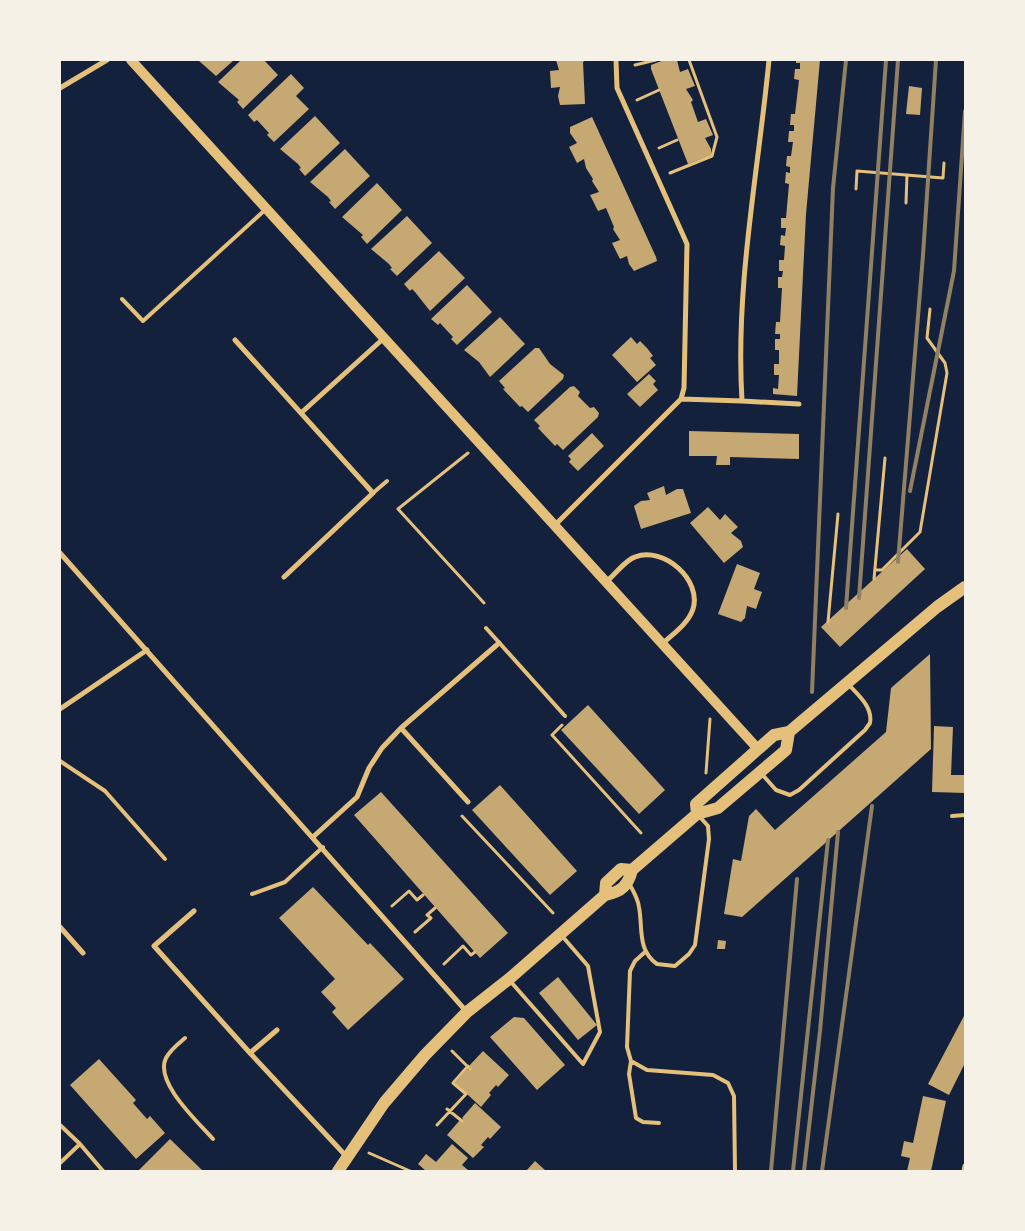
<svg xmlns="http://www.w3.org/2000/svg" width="1025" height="1231" font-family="'DejaVu Sans',sans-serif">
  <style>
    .building { fill: #c6a872 }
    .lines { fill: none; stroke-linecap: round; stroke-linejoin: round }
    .path { stroke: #e5c07b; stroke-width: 3 }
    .service { stroke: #e5c07b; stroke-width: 4 }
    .minor { stroke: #e5c07b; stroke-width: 5 }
    .secondary { stroke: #e5c07b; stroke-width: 10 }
    .primary { stroke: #e5c07b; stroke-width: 12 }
    .rail { stroke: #918062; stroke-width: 4 }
  </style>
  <rect width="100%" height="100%" fill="#14213d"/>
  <!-- building -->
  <path class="building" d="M198,60H234L216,76Z
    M241,60H264L278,75L243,109L237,102L239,100L218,82Z
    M556,60H586L583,62L585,104L560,105L558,96L560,87L551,88L550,71L559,70Z
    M664,60H677L680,72L688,69L695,86L686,89L693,100L691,102L698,122L706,119L713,135L705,138L711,149V155L688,164L651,69V65Z
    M796,60H820L806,214L797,396L773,394V388L778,389L779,375H774V364H779V350H775V339H780V334H775L776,322H780L782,288H778V277H782L783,271H779V260H784L785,246L780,245L781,235L785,236L786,228H781V218H786L789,184L785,183L786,172L790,173V167L786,166L787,156H791L793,142H788L789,131H794V125H790L791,114H795L799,80L794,79L795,69H800V63H796Z
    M291,74L304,88L296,96L309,109L274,142L267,135L269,133L257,120L254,122L248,115Z
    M909,86L922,88L920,115L906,114Z
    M315,116L340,143L305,176L299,169L301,168L298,164L280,149Z
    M592,117L656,257L657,261L634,271L629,264L627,256L620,259L612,243L620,240L613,229L614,227L606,208L598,211L590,195L599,192L592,181L593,179L586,168L584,159L577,163L569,147L577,143L570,133V127Z
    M345,149L370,176L335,209L329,202L331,201L328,197L310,182Z
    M377,183L402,210L367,244L361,237L363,235L342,217Z
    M407,216L432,243L397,276L390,269L392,268L389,264L371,249Z
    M439,251L465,278L430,311L415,292L412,289L410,291L404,284Z
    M467,285L492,312L457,345L451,339L453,337L440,323L438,325L431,319Z
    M500,317L525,344L490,377L479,362L464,350Z
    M631,337L637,344L640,341L647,348L653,356L650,358L656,365L637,382L612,355Z
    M535,348H539L550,364L564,375L563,379L528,412L522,406L520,407L503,389L505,388L499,381Z
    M649,374L656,381L653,384L658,390L640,407L627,394Z
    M574,386L580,392L578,396L590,408L594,407L599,413L598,417L563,450L557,444L555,446L538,428L540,426L534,420L570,387Z
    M689,431L799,434V459L730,457V465H716L717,456H689Z
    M592,433L604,446L578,471L569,462L571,459L568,456Z
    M664,486L666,495L677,489H683L691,513L641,529L634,506L641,501L650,500L647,493Z
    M708,507L720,520L725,514L738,527L731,533L741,541L743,547L724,563L690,523Z
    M907,549L925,569L840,647L821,627Z
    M737,564L760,573L754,589L762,592L756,609L747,606L745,618L741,622L718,614Z
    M930,654L931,749L742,917L724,914L733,859L741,861L749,816L756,809L775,830L886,732L891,688Z
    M588,705L665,790L639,814L561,730Z
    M934,726L953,727L951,775H965V793L932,792Z
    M500,785L577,871L550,895L472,810Z
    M381,792L508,933L480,958L354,815Z
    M313,887L368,945L370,943L404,979L348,1030L332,1012L336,1008L321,992L335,979L279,918Z
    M718,940L726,941L725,949H717Z
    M558,977L597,1025L578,1040L539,993Z
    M965,1014V1063L949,1095L928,1084Z
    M514,1017L524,1018L565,1065L537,1090L490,1037Z
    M483,1051L509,1075L498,1087L496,1085L489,1093L491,1095L481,1107L455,1083L467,1069L469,1070V1066Z
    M99,1059L136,1100L133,1103L147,1119L150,1116L165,1133L136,1159L70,1085Z
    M923,1096L946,1101L931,1171H907L910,1158L901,1156L904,1141L913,1143Z
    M475,1103L501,1127L490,1139L488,1137L481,1145L484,1147L473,1158L447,1135L460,1120L461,1122L463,1119L462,1118Z
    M170,1139L203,1171H138Z
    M452,1144L468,1158L462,1165L468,1170L467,1171H426L418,1164L426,1154L436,1162Z
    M535,1161L546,1171H526Z"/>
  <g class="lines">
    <!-- path -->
    <path class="path" d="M635,65L656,60
      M637,100L659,90
      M659,148L677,140
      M670,173L712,156L717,137L689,60
      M856,189L857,171L943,178L944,163
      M906,203L907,175
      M468,453L398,509L484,603
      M876,570H882L920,532L947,373L945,363L927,338L930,309
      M874,579L885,458
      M828,622L838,514
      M562,725L552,735L641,833
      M706,773L710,719
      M462,816L553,913
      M392,906L409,891L417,900L423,895
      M415,932L431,918L427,915L435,908
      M444,964L463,946L471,955L475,952
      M452,1051L470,1069
      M447,1109L462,1121
      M437,1125L466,1094L453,1083L468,1066
      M369,1153L410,1171"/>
    <!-- service -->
    <path class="service" d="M122,299L143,321L266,209
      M373,493L387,481
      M486,628L565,716
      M60,761L105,791L165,859
      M761,773L776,790L790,795L799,790L865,730L870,723C873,707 858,695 848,684
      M952,816L965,815
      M630,885C634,892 638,899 639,907C643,928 637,950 657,964L675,966L689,954L695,945L709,839L708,826L699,816
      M252,894L285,882L323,847
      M645,952L635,961L630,971L627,1047L631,1061L647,1070L713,1075L728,1083L734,1096L735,1171
      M511,982L583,1064L600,1032L588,966L562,936
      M185,1038C178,1044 170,1050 166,1058C154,1082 198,1122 213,1139
      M631,1061L629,1074L636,1118L643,1122L659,1123
      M60,1125L80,1144
      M60,1163L80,1144L103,1171"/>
    <!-- minor -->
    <path class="minor" d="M60,88L107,60
      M235,340L373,493L284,577
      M681,399L742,401C735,286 758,174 769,60
      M742,401L799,404
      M301,413L384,338
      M555,525L681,399L684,388L687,244L617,88L616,60
      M60,553L466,1011
      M606,582C615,575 625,560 635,557C664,546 702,580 693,609C688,624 673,634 662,644
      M60,709L147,650
      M401,728L468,802
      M313,837L357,797L369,768L382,748L401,728L499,643
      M194,911L154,946L250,1053L346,1156
      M60,927L83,953
      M250,1053L277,1030
      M964,1171L965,1166"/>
    <!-- secondary -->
    <path class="secondary" d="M131,60L758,749"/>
    <!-- primary -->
    <path class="primary" d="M697,814L696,804L774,735L789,732L937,607L965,587
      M605,895L606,883L621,869L632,870
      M338,1171L384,1103L425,1055L467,1012L509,979L605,895C621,892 628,886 632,870L697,814L718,808L786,750L789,732"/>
    <!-- rail -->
    <path class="rail" d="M910,491L954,271L965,111
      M898,562L923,255L936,60
      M859,598L898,60
      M846,608L886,60
      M812,692L833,188L846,60
      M771,1171L797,879
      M793,1171L828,840
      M804,1171L820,1031L838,832
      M822,1171L872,806"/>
  </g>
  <!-- border -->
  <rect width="1025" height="1231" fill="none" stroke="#f6f1e7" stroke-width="122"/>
</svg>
